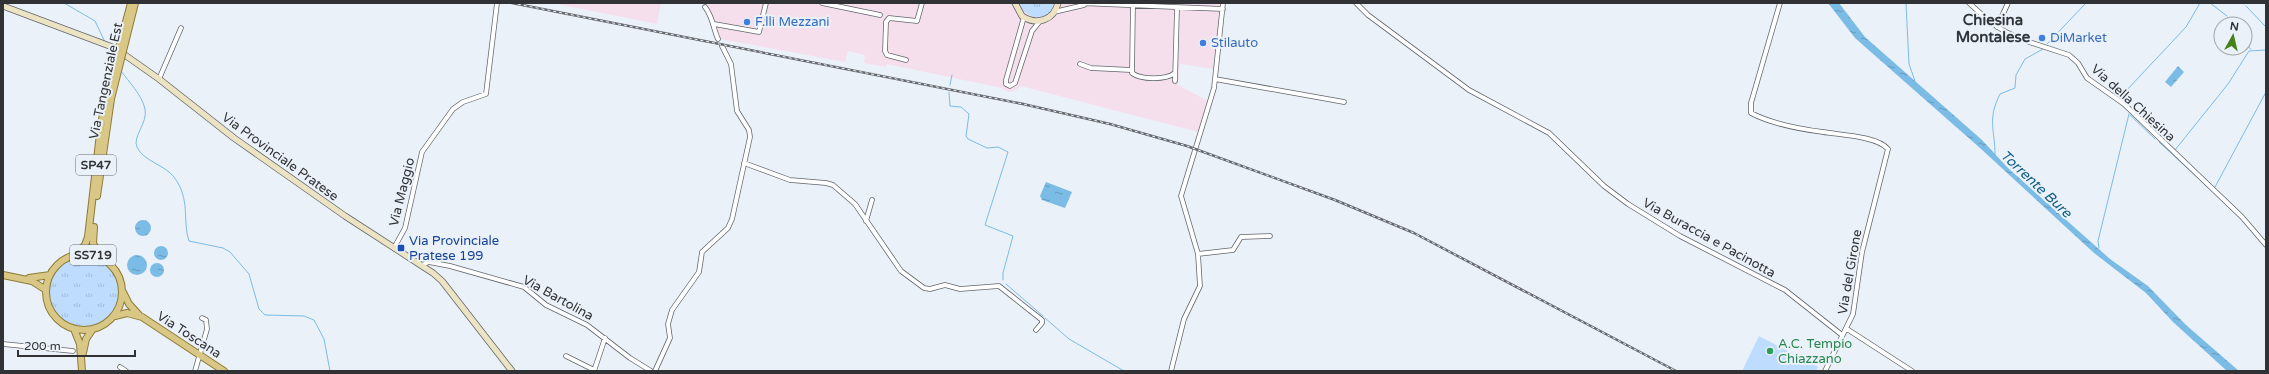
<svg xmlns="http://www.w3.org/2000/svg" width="2269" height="374" font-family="'Varela Round',sans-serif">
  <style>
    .industrial { fill: #f6dfec }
    .grass { fill: url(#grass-tufts) }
    .pitch { fill: #bddcfe }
    .water { fill: url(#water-ripples) }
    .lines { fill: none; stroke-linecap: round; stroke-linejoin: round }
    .stream { stroke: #7bbce6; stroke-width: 1 }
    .street-casing { stroke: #60666c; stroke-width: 5.5 }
    .secondary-casing { stroke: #60666c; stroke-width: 7 }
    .primary-casing { stroke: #8e7b36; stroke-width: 8 }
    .street { stroke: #fff; stroke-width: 4 }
    .secondary { stroke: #ece3c3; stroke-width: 5.5 }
    .primary { stroke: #d9c786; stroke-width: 6 }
    .rail-casing { stroke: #65686d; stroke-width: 2.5 }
    .rail { stroke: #ebf1f8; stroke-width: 1; stroke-dasharray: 3; stroke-linecap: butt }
    .primary-bridge-casing { stroke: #8e7b36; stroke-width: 8; stroke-linecap: butt }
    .primary-bridge { stroke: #d9c786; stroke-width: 6 }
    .shop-dot { fill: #3f7fe0; stroke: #ebf1f8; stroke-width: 1.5 }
    .transit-dot { fill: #1a4fb4; stroke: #ebf1f8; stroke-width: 1.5 }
    .leisure-dot { fill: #2e9e5b; stroke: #ebf1f8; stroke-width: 1.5 }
    .labels { text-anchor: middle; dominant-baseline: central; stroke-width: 4; stroke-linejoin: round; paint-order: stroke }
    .shield { fill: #ebf1f8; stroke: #686b70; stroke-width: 1 }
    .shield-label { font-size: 12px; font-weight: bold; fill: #303235 }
    .shop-label { font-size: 13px; fill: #366cbe; stroke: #ebf1f8; text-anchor: start }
    .street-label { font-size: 13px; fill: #303235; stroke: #ebf1f8 }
    .transit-label { font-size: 13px; fill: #164399; stroke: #ebf1f8; text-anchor: start }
    .leisure-label { font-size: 13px; fill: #27864d; stroke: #ebf1f8; text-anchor: start }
    .water-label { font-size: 14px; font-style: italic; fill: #0e5e85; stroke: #ebf1f8 }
    .quarter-label { font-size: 15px; font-weight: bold; fill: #30353a; stroke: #ebf1f8 }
  </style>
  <defs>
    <pattern id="grass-tufts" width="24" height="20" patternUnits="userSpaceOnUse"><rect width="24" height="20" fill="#bddcfe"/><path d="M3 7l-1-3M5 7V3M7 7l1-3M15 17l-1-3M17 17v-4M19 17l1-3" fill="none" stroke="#a3bdda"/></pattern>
    <pattern id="water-ripples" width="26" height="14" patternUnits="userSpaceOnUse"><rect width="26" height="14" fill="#7bbce6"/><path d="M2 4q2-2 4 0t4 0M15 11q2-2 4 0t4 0" fill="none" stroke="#6599bb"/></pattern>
  </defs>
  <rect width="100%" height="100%" fill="#ebf1f8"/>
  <!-- industrial -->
  <path class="industrial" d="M552,3H661L657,24Z
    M706,3H1222L1213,69L1180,64L1178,85L1208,101L1198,132L1021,86L1014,91L1008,92L1002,88L887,64L886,67L864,63L865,55L848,51L845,62L720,39Z"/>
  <!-- grass -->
  <path class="grass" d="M1018,3H1055C1048,23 1026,20 1018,3Z
    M49 292a35 35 0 1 1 70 0a35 35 0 1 1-70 0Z"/>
  <!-- pitch -->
  <path class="pitch" d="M1759,336L1818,367L1816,371H1742Z"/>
  <!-- water -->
  <path class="water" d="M1828,3H1839L1865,37L1982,140L2008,168L2110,259L2148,286L2186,325L2239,371H2227L2173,322L2146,293L2094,253L1980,148L1855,38Z
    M2178,66L2184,72L2171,87L2165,82Z
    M1046,182L1072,192L1065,208L1042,200L1040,196Z
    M135 228a8 8 0 1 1 16 0a8 8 0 1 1-16 0Z
    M154 253a7 7 0 1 1 14 0a7 7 0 1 1-14 0Z
    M127 265a10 10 0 1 1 20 0a10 10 0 1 1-20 0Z
    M150 270a7 7 0 1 1 14 0a7 7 0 1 1-14 0Z"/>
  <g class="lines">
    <!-- stream -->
    <path class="stream" d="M64,3L95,21L105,42
      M1906,3L1909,64L1915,81
      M2210,3L2227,16
      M2246,6L2266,27
      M2047,44L2086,3
      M2245,44L2251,49
      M108,48L113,58
      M121,71C129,82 142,95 145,109C148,123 132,137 137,147C143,161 165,165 174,177C191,200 182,219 189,241L223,248L230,252L249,274L259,309L265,315L304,316L314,320L324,339L330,371
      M950,85L952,75
      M949,92L950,106L961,107L969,114L966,136L968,139L987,148L998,147L1008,152L985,225L1013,236L1003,273V280
      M2125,103L2122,99L2124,93L2186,27L2200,3
      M2130,115L2155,139
      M2159,142L2210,189
      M2175,150L2228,84L2249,51L2266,50
      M1995,155C1995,129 1987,120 2000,94L2015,88L2016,75L2025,59L2043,49
      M2215,187L2266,92
      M2099,248L2098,241L2129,114
      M1006,284L1043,316
      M1045,318L1069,339L1124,371"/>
    <!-- street casing -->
    <g class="street-casing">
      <path id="street" d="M822,3L880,15
        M1080,3L1223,9
        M1133,3L1132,73C1141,80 1166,80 1175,73
        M1356,3L1368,15L1469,90L1549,133L1604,186L1628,204L1680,236L1785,290L1842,335
        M1780,3L1751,103V113C1772,124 1800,129 1823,132C1840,135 1877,136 1888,149L1862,252L1853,314L1825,371
        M1969,3L1989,21L2004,31L2023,40L2069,55L2078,63L2087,78L2124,104L2242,217L2266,245
        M705,7C713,17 713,28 718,39
        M1054,12L1084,5
        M1024,17L1006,80V84L1010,86L1015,83L1032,31L1040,21
        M714,24L759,32L766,3
        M1997,27L2008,3
        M906,60L887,55L885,51L886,22L889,18L917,21L922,3
        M1080,64L1091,68L1131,70
        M159,79L181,28
        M1215,79L1344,102
        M1175,81L1177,8
        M744,163L790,180L826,183L833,185L855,204L901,271L924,288L930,289L945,285L960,289L999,286L1042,320V323L1036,330
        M866,221L872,200
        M394,248L405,228L422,152L453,109L463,102L486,94L497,3
        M1198,254L1233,250L1241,237L1270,236
        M422,265L429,262L450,266L524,287L546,305L587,325L630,358L651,371
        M1847,329L1912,371
        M3,344L73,351
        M566,356L594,370
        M120,367L126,371
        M195,371L207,329L206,320L202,318
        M594,371L605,338
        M655,371L670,338L668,324L672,310L699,272L702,252L728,228L732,219L750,137L749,130L737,111L731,64L722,46
        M1171,371L1184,319L1200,286L1198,254L1181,196L1214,88L1223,3"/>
    </g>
    <!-- secondary casing -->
    <g class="secondary-casing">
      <path id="secondary" d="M1015,3L1022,16C1037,26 1054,20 1058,3
        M3,6L115,48L159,79L234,138L345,216L433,273L442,281L512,371"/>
    </g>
    <!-- primary casing -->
    <g class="primary-casing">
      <path id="primary" d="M97,196L111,99
        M94,227L93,243L100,258
        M46 292a38 38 0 1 1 76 0a38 38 0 1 1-76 0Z
        M76,255L85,245L88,237L101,125L106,97
        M3,275L32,281L46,290
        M29,278L50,275
        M123,292L129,304L139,315
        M115,316L127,313L142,317L224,371
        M74,329L80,344L82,371
        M83,353L86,339L92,330"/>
    </g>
    <!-- street -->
    <use href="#street" class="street"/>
    <!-- secondary -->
    <use href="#secondary" class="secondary"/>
    <!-- primary -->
    <use href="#primary" class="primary"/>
    <!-- rail casing -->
    <g class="rail-casing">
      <path id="rail" d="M512,3L1023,104L1110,124L1187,146L1335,200L1414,233L1676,371"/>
    </g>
    <!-- rail -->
    <use href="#rail" class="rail"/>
    <!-- primary-bridge casing -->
    <g class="primary-bridge-casing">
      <path id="primary-bridge" d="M106,97L131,3
        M111,99L135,3"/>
    </g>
    <!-- primary-bridge -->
    <use href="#primary-bridge" class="primary-bridge"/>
  </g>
  <!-- markers -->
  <g class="shop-dot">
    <circle cx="747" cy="22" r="4"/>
    <circle cx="2042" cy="38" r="4"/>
    <circle cx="1203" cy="43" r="4"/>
  </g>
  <rect class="transit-dot" x="397" y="244" width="8" height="8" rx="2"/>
  <circle class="leisure-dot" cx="1770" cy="351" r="4"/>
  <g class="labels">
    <!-- shield labels -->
    <g class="shield">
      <rect x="76" y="155" width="40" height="20" rx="3"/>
      <rect x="70" y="245" width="46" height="20" rx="3"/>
    </g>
    <g class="shield-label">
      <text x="96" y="165">SP47</text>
      <text x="93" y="255">SS719</text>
    </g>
    <!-- shop labels -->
    <g class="shop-label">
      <text x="755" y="22">F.lli Mezzani</text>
      <text x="2050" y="38">DiMarket</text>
      <text x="1211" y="43">Stilauto</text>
    </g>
    <!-- street labels -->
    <g class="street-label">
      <text transform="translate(106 81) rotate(-78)">Via Tangenziale Est</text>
      <text transform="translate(2133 103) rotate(42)">Via della Chiesina</text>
      <text transform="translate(280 157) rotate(36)">Via Provinciale Pratese</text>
      <text transform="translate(402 192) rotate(-76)">Via Maggio</text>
      <text transform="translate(1709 238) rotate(29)">Via Buraccia e Pacinotta</text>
      <text transform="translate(1850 272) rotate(-80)">Via del Girone</text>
      <text transform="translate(558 298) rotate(29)">Via Bartolina</text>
      <text transform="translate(189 335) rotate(33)">Via Toscana</text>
    </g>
    <!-- transit labels -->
    <g class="transit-label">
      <text x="409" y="241">Via Provinciale<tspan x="409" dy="15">Pratese 199</tspan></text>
    </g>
    <!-- leisure labels -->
    <g class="leisure-label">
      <text x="1778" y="344">A.C. Tempio<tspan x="1778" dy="15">Chiazzano</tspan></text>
    </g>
    <!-- water labels -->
    <g class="water-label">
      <text transform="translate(2036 184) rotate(43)">Torrente Bure</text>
    </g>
    <!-- quarter labels -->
    <g class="quarter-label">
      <text x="1993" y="20">Chiesina<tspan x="1993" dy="17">Montalese</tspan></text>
    </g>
  </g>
  <!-- border -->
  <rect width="2269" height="374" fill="none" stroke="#303235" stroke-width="8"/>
  <!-- north arrow -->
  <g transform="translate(2233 36) rotate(8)"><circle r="19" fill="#ebf1f8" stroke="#a0a5aa"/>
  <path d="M0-3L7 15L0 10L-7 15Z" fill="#48811a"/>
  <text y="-6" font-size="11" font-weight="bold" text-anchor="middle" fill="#303235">N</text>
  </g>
  <!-- scale -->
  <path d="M18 350v6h117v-6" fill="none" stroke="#303235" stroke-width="2"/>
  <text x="24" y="350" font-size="12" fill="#303235" stroke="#ebf1f8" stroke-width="3" paint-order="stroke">200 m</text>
</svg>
